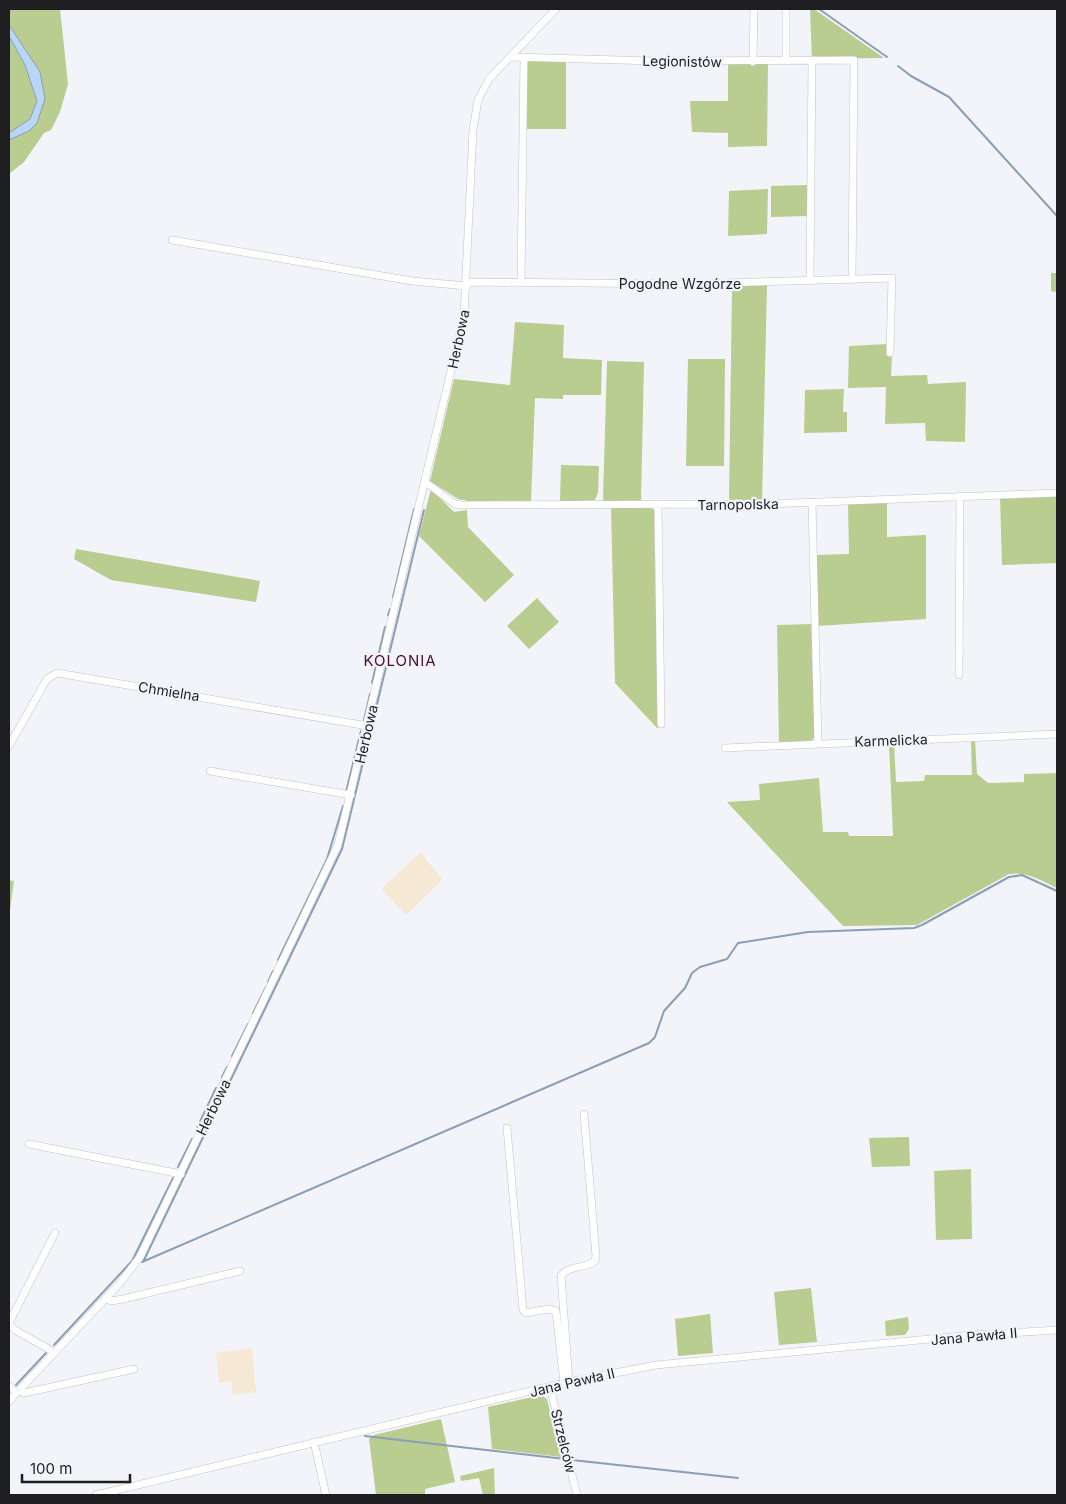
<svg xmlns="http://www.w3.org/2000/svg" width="1066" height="1504" font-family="Inter,sans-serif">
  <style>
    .commercial { fill: #f5e8d4 }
    .green { fill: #b8cd8f }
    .water { fill: #b9d6f6; stroke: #8a9fb6 }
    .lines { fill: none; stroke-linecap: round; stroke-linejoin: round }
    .stream { stroke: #8a9fb6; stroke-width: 2 }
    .minor-casing { stroke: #c2c2c8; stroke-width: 8 }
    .minor { stroke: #fff; stroke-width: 7 }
    .labels { text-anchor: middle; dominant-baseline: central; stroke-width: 4.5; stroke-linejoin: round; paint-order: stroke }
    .street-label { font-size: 14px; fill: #1e1e20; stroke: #f3f3fa }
    .neighbourhood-label { font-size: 15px; letter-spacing: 1px; fill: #500e29; stroke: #f3f3fa }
  </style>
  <rect width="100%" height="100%" fill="#f3f3fa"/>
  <!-- commercial -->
  <path class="commercial" d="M422,851L426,860L443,879L406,915L381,889Z
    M252,1348L256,1392L233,1395L231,1381L219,1383L216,1353Z"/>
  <!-- green -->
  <path class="green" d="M9,9H60L68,84L60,112L51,130L44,133L24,162L9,174V140L37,123L40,72L9,25Z
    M810,9H814L884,58L812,59Z
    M9,36L25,65L37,101L30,119L9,133Z
    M526,60L566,61V129H525Z
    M728,64H768L767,146L728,147V133L692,132L690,101H728Z
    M808,185L809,216L771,217V186Z
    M768,189L767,234L728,236L729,191Z
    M1051,273H1057V292L1051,291Z
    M767,285L762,502H733L729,499L732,289L736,286Z
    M515,322L564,325L563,358L602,360L601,395H563V399L535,398L531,502H473L458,499L430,481L454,379L510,385Z
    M888,344L892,355L891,376L927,375L928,384L966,382L965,442L926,441L925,423L885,424L886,387L848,388L849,346Z
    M688,359H725L724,466H686Z
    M607,361L644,362L641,502H605L603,500Z
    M844,389L843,412H847V432L804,433L805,390Z
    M561,465L599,466L598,493L595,500L560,502Z
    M431,489L454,512L467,510L468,527L514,575L485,602L419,536Z
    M1000,496H1057V563L1002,565Z
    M887,501V537L926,535V619L817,626L816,555L849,554L848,504Z
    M611,506H650L654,510L658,729L615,683Z
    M76,549L260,581L256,602L111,580L74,559Z
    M537,598L559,622L529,649L507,626Z
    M812,624L815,737L809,743L779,744L777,625Z
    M971,740H975L977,774L988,783L1024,782V774L1057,773V888C1042,881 1026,871 1009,874L917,925L843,926L727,802L760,800L759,784L819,778L823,832H848L849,836H893L889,743H894L896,782L924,781L925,775H972Z
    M9,880L14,881L10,910H9Z
    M909,1137L910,1166L872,1167L869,1138Z
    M971,1169L972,1239L936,1240L934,1171Z
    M811,1288L817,1342L779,1345L774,1292Z
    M710,1314L713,1353L678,1356L675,1319Z
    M908,1317L909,1329L905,1335L886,1336L885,1321Z
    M541,1395L547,1399L561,1457L492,1449L488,1407Z
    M441,1419L455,1482L425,1489V1494L420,1495H376L369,1439L374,1435Z
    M494,1468L495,1495H483L479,1478L461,1481L460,1476Z"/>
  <!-- water -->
  <path class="water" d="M9,25L40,72L45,99L37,123L29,131L9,140V133L30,119L37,101L25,65L9,36Z"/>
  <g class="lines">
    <!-- stream -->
    <path class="stream" d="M819,9L887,57
      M898,66L911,76L949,97L1057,216
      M393,597L414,509
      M388,615L390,609
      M372,683L385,627
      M364,720L370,694
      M346,792L361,731
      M278,960L327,859L343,806
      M268,982L273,971
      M253,1013L266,987
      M232,1056L248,1024
      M222,1077L227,1067
      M197,1128L216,1088
      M178,1167L192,1139
      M144,1260L342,849L424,510
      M142,1262L649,1043L655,1037L664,1011L685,988L692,973L700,967L727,959L738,943L808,932L914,928L922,925L1009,877L1022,875L1057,891
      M54,1345L132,1261L173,1178
      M16,1385L46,1353
      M365,1436L565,1459
      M572,1460L738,1478"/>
    <!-- minor casing -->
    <g class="minor-casing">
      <path id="minor" d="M786,9V61
        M510,57L657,61L854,60L852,280
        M753,62L754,9
        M172,240L412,281L467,286
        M810,281L812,61
        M468,282L685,284L892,278L890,353
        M521,282L524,57
        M425,482L455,504L461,505L767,504L1057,493
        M812,502L818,743
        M658,504L661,724
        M959,675L960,496
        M9,746L47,679L57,673L368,726
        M725,748L1057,734
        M210,771L351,795
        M507,1128L523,1310L526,1313L548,1309L556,1311L564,1383
        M29,1144L181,1174
        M105,1299L111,1301L123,1299L240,1271
        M54,1352L15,1330L9,1323L55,1233
        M569,1382L561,1276C568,1265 585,1269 595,1261L596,1256L584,1114
        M9,1386L16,1393
        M550,1387L577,1495
        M19,1390L24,1393L134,1369
        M9,1401L120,1283L140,1257L338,845L464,316L473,130L478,100L489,79L556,9
        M314,1442L326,1495
        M96,1495L564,1383L656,1365L972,1335L1057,1330"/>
    </g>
    <!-- minor -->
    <use href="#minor" class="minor"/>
  </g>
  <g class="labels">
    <!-- street labels -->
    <g class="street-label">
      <text transform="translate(682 61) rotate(1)">Legionistów</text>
      <text x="680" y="283">Pogodne Wzgórze</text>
      <text transform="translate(458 339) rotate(-78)">Herbowa</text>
      <text transform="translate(738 504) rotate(-1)">Tarnopolska</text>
      <text transform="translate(169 691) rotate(9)">Chmielna</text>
      <text transform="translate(366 734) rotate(-77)">Herbowa</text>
      <text transform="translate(891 740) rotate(-2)">Karmelicka</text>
      <text transform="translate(213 1107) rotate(-64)">Herbowa</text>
      <text transform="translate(974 1336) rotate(-5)">Jana Pawła II</text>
      <text transform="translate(572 1382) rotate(-13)">Jana Pawła II</text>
      <text transform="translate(564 1441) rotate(76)">Strzelców</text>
    </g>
    <!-- neighbourhood labels -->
    <g class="neighbourhood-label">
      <text x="400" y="660">KOLONIA</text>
    </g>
  </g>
  <!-- border -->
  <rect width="1066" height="1504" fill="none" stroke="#1e1e20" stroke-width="20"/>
  <!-- scale -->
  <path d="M22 1474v8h108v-8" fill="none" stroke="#1e1e20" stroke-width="2.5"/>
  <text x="30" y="1474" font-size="15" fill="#1e1e20" stroke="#f3f3fa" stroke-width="4" paint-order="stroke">100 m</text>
</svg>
